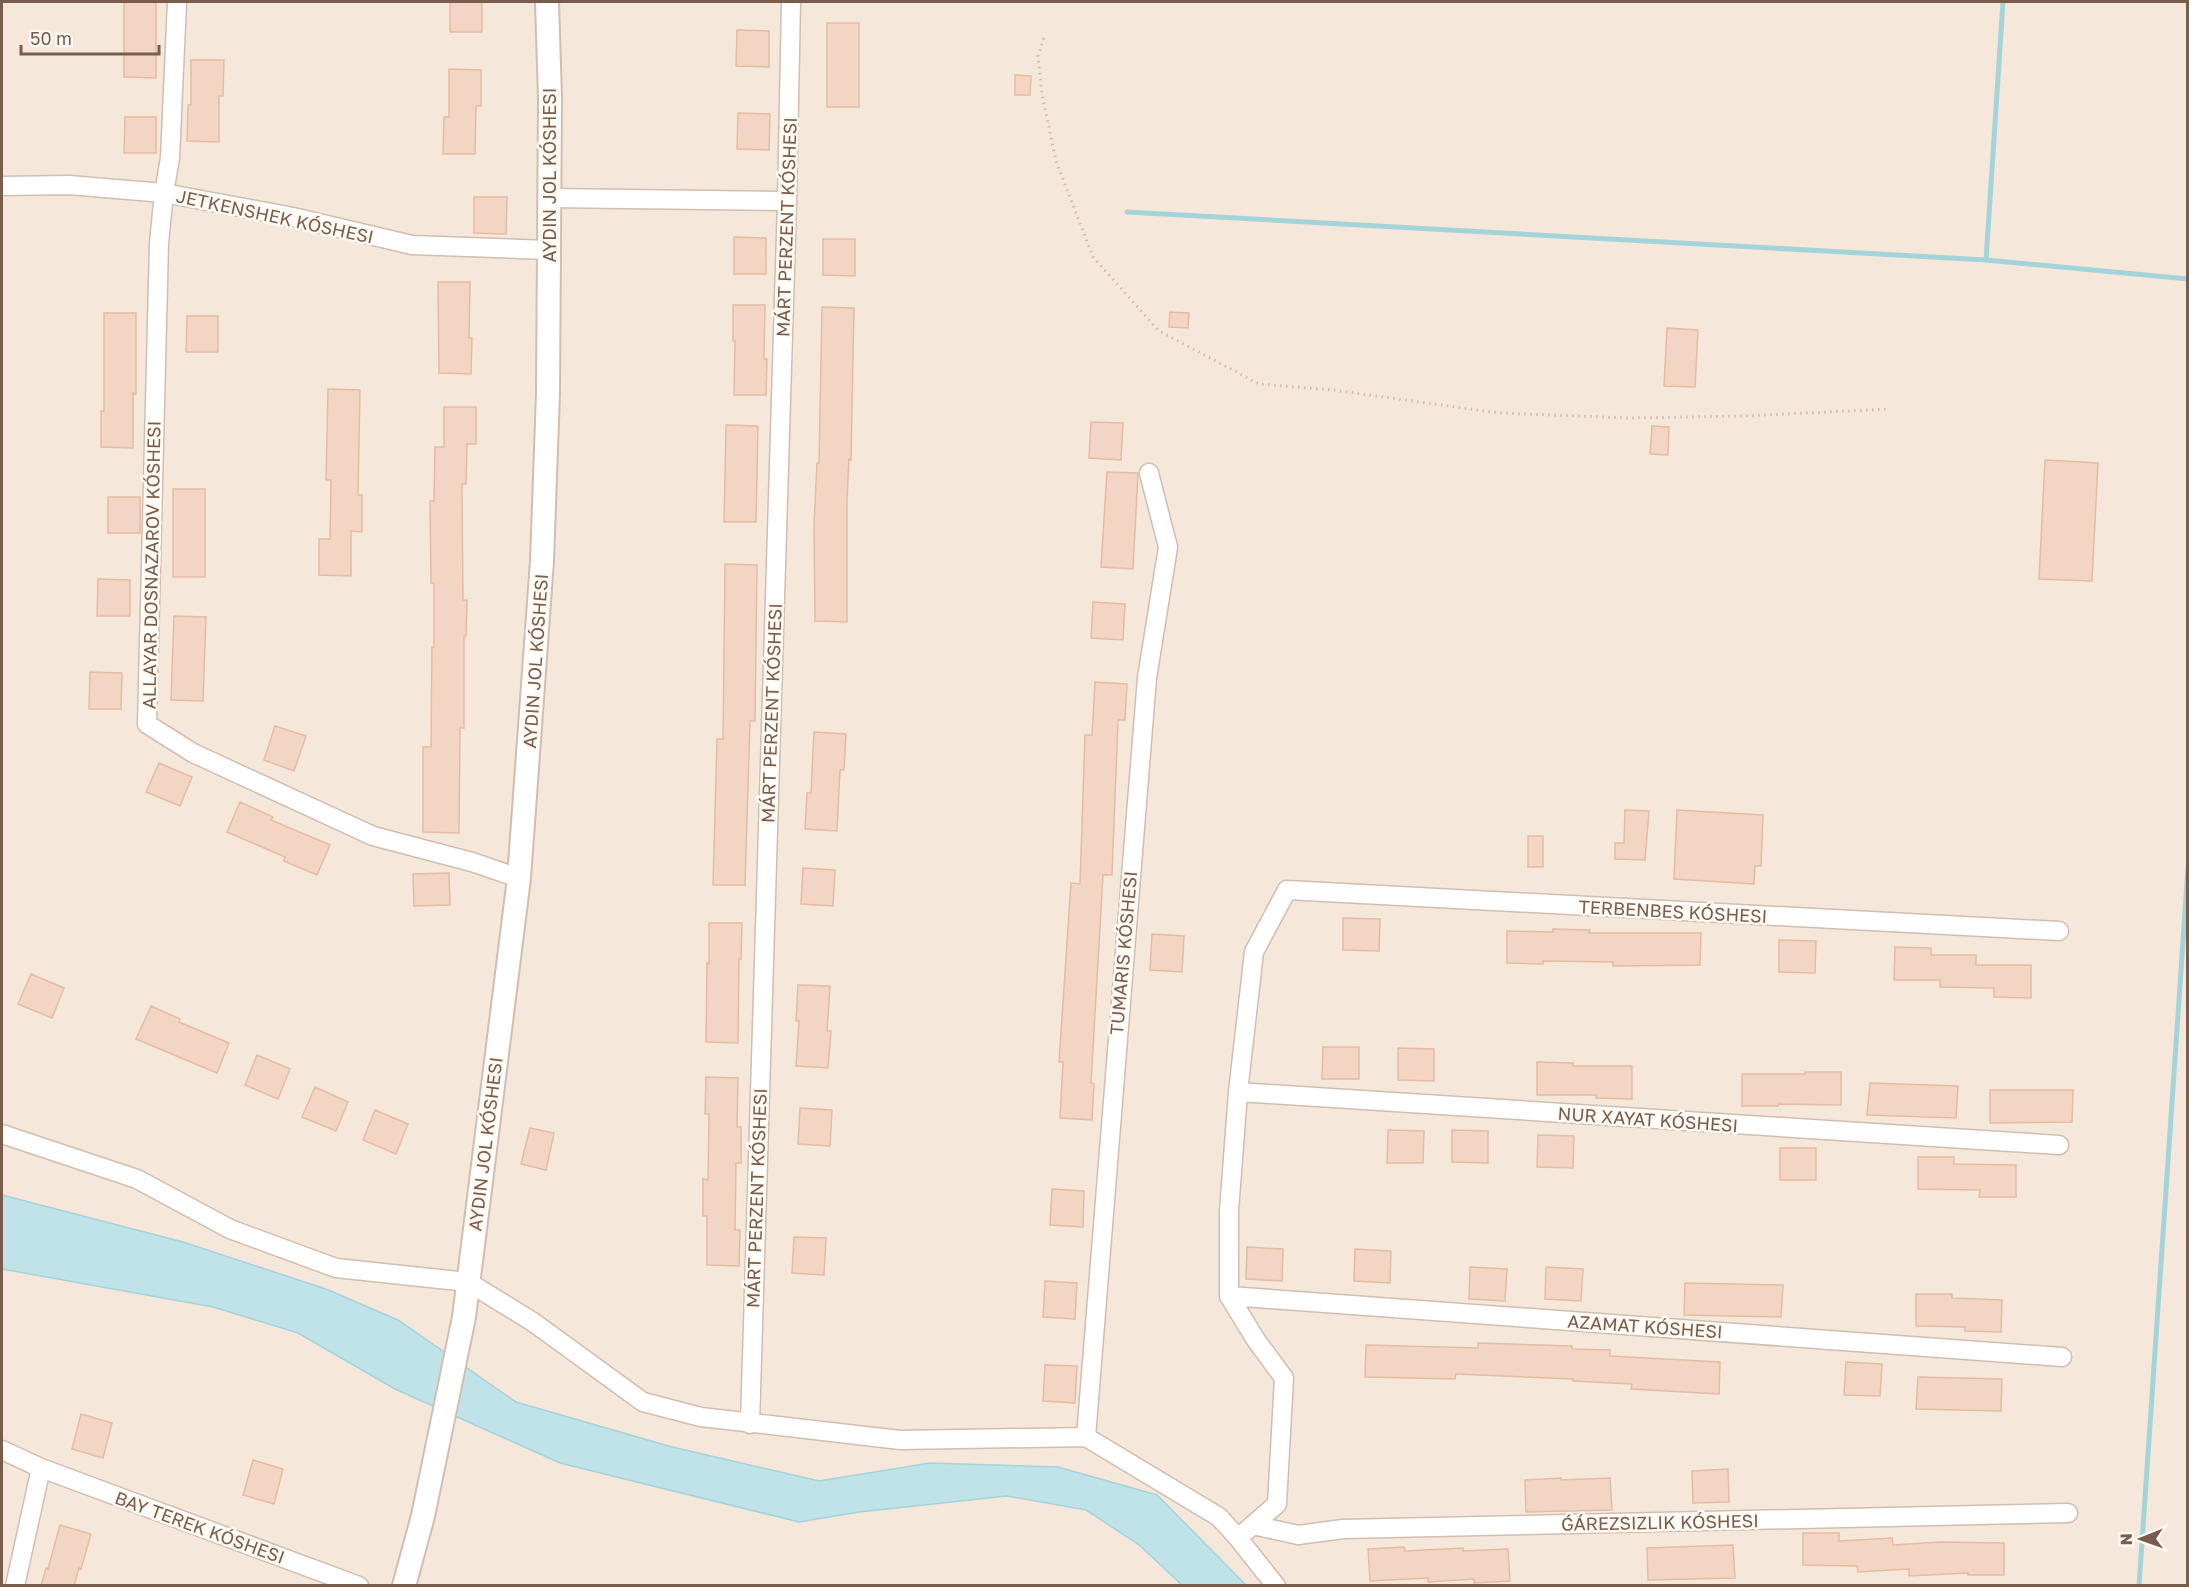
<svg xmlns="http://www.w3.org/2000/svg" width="2189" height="1587" font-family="'Golos Text',sans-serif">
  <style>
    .residential { fill: #f5e8da }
    .water { fill: #bfe3e8; stroke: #a5d3da; stroke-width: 1.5 }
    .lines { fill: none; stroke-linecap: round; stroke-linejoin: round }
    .stream { stroke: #a5d3da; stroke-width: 5 }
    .building { fill: #f3d5c3; stroke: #e6bba3; stroke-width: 1.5 }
    .minor-casing { stroke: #d1beb0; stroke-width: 21 }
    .tertiary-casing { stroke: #d1beb0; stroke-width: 26 }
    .path { stroke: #d9b8a5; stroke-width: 3; stroke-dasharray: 1.5 4.5; stroke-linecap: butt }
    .minor { stroke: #fff; stroke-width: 18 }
    .tertiary { stroke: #fff; stroke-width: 22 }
    .labels { text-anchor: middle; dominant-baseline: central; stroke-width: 5; stroke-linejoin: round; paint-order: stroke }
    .street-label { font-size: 18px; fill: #7a5c4d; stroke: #fffaf3 }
  </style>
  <rect width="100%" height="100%" fill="#fdf6ec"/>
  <!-- residential -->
  <path class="residential" d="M2,2H2187V1585H2Z"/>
  <!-- water -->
  <path class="water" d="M2,1195L183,1242L326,1289L398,1320L516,1402L672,1447L819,1481L930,1463L1058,1467L1157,1495L1246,1585H1182L1138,1544L1086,1510L1007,1496L859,1512L799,1522L560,1463L395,1389L298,1333L213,1307L2,1269Z"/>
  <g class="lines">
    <!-- stream -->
    <path class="stream" d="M1127,212L1986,260L2003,2
      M1986,260L2188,279
      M2139,1586L2188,868"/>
  </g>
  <!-- building -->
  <path class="building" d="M124,2H156V78L124,77Z
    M450,2H482V32H450Z
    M827,23H859V107H827Z
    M737,30L769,31V67L736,66Z
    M191,60H224L223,96H219V142L187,141L188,105H191Z
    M449,69L481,70V106H476L475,154H443L444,117H449Z
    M1015,75L1031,76L1030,95H1015Z
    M738,113L770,114L769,150L737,149Z
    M125,117H156V153H124Z
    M474,197H507L506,234L474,233Z
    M734,237L766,238V274H734Z
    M823,239H855V276L823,275Z
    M438,282H470L469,338H472L471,374L439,373Z
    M733,305H765L764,359H767L766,395H734L735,341H733Z
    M822,307L854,308L851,460L849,459L847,500V622L815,621L814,525L817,463H819Z
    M1170,312L1189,313L1188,328L1169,327Z
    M104,313H136V394L133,393V448L101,447V411H104Z
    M187,316H218V352H186Z
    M1667,328L1698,330L1695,387L1664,386Z
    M328,389L360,390L358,495H362V532L351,531V576L319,575V539H330L331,480H326Z
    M444,407H476V444H467L466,484H462L463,600H467L466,636H464V728H460L459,833L423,832V747H431L432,647H434V583H431L430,501H434L435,447H444Z
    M1091,422L1123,423L1121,460L1089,458Z
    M726,425L758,426L756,522H724Z
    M1652,426L1669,427L1668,455L1650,454Z
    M2045,460L2098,463L2092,581L2039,579Z
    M1107,472L1138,473L1133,569L1101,567Z
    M173,489H205V577H173Z
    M108,497H140V533H108Z
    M725,564L757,565L755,721H750L745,885H713L717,739H723Z
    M98,579L130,580V616H97Z
    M1093,602L1125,604L1123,640L1091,638Z
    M174,616L206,617L203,701L171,700Z
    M90,672L122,673L121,709H89Z
    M1095,682L1127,684L1125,720H1118L1112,875H1103L1091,1083L1094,1084L1092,1120L1060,1118L1063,1062H1059L1071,883L1080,884L1085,735H1092Z
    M275,726L306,736L294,771L264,760Z
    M814,732L846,734L844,770H840L837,831L805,829L807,793H811Z
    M159,763L192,777L180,806L146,792Z
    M240,802L273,817L271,820L330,845L317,875L284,861L285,857L227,832Z
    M1625,810L1649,811L1645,860L1615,859V843H1624Z
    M1677,810L1763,815L1761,866H1755L1754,884L1674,879Z
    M1528,836H1543V867H1528Z
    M803,868L835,870L833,906L801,904Z
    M449,873L450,905L414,906L413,874Z
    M1343,918L1380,919L1379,951L1343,950Z
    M709,923H742L741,959H739L738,1043L706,1042L707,963L709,964Z
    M1553,929L1590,930L1589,933H1701L1700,965L1613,966V962L1543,961V964L1507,963V931L1553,932Z
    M1152,934L1184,936L1182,972L1150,970Z
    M1779,940L1816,941L1815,973L1779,972Z
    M1895,947L1931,948V955H1976V965H2031V998L1994,997V988L1940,987V980H1894Z
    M31,974L64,988L52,1018L18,1004Z
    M798,985L830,986L827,1031H831L828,1068L796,1066L799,1021H796Z
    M151,1006L180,1019L179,1022L229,1043L217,1073L136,1039Z
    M1323,1047H1359V1079H1322Z
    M1398,1048L1434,1049V1081L1398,1080Z
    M257,1055L290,1069L278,1099L245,1085Z
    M1537,1062L1573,1063V1066H1632V1099L1596,1098V1095H1537Z
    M1805,1072H1841V1105L1778,1104V1106H1742V1074H1805Z
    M706,1077L738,1078L737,1127H741V1163H736L735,1230H740L739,1266L707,1265V1216H703V1179L708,1180L709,1114H705Z
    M1870,1083L1958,1086L1956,1118L1867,1115Z
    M315,1087L348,1102L336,1131L302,1117Z
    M1990,1090H2073L2072,1122L1990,1123Z
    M800,1108L832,1110L830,1146L798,1144Z
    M375,1110L408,1124L396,1154L363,1140Z
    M530,1128L554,1133L546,1170L521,1164Z
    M1388,1130L1424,1131L1423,1163H1387Z
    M1452,1130L1488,1131V1163L1452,1162Z
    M1538,1135L1574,1136L1573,1168L1537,1167Z
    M1780,1148H1816V1180H1780Z
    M1918,1157H1954V1164L2016,1165V1197H1979L1980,1190L1918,1189Z
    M1052,1189L1084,1191L1083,1227L1050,1225Z
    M794,1237L826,1238L824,1275L792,1273Z
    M1247,1247L1283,1249L1282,1281L1246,1279Z
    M1355,1249L1391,1251L1390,1283L1354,1281Z
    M1470,1267L1507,1269L1505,1301L1469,1299Z
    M1546,1267L1583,1269L1581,1301L1545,1299Z
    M1045,1281L1077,1283L1075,1319L1043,1317Z
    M1685,1283L1783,1285L1781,1317L1684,1315Z
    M1916,1294H1952V1298L2002,1300L2001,1332L1965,1331V1327L1916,1326Z
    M1478,1343L1572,1346V1349L1610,1350V1356L1720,1362L1719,1394L1631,1389L1632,1384L1573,1381V1379L1456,1374L1455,1379L1365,1377L1366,1345L1478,1348Z
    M1846,1362L1882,1364L1880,1396L1844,1395Z
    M1045,1365L1077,1366L1075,1403L1043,1401Z
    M1918,1377L2002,1379L2001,1411L1916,1409Z
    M81,1414L112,1423L103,1458L72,1449Z
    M253,1460L283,1469L274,1504L243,1495Z
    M1728,1469L1729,1502L1693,1503L1692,1471Z
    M1561,1478V1480L1610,1478L1612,1510L1526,1512L1525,1480Z
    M60,1525L91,1534L81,1569L79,1568L74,1586H41L46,1568L48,1569Z
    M1803,1533H1839V1541L1892,1538L1893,1545L1941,1542L2004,1543V1575H1968V1573L1909,1576V1569L1858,1572L1857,1566L1803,1565Z
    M1733,1545L1735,1578L1648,1580L1647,1548Z
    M1404,1547L1405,1551L1463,1548V1551L1508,1549L1510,1581L1474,1583V1579L1428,1582V1578L1370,1581L1368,1549Z"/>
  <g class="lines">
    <!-- minor casing -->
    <g class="minor-casing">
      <path id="minor" d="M177,2L170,158L164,193L159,243L147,724L193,753L373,836L472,862L519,878
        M2,186L69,185L164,193L293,217L412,245L548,250
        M549,198L787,201
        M1238,1092L2059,1145
        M2,1134L137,1179L230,1229L336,1268L468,1282L533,1322L643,1402L701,1417L900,1440L1086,1437L1219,1517L1238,1538L1276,1586
        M1229,1296L2062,1357
        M750,1424L787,201L791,2
        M1086,1437L1147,678L1168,547L1149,473
        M2,1450L41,1468L359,1586
        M1253,1525L1298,1535L1343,1529L2068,1513
        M1238,1538L1277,1504L1284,1378L1256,1340L1229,1296V1211L1238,1092L1254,952L1287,890L2059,931
        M15,1586L41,1468"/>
    </g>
    <!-- tertiary casing -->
    <g class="tertiary-casing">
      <path id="tertiary" d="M404,1586L423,1516L464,1317L519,878L542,561L548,393L550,98L547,2"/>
    </g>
    <!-- path -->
    <path class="path" d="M1044,38L1038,56L1042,94L1056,161L1093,257L1159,331L1259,384L1333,390L1499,413L1631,418L1745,416L1889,409"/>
    <!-- minor -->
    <use href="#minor" class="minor"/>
    <!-- tertiary -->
    <use href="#tertiary" class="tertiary"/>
  </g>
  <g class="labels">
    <!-- street labels -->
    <g class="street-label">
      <text transform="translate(549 175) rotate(-90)">AYDIN JOL KÓSHESI</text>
      <text transform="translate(275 216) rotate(12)">JETKENSHEK KÓSHESI</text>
      <text transform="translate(786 227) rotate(-88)">MÁRT PERZENT KÓSHESI</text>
      <text transform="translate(151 565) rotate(-89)">ALLAYAR DOSNAZAROV KÓSHESI</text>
      <text transform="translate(535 661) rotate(-86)">AYDIN JOL KÓSHESI</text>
      <text transform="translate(771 713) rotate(-88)">MÁRT PERZENT KÓSHESI</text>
      <text transform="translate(1673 911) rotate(3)">TERBENBES KÓSHESI</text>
      <text transform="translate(1123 953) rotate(-85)">TUMARIS KÓSHESI</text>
      <text transform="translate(1648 1119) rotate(4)">NUR XAYAT KÓSHESI</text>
      <text transform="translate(485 1144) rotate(-83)">AYDIN JOL KÓSHESI</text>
      <text transform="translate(756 1198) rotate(-88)">MÁRT PERZENT KÓSHESI</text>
      <text transform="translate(1645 1326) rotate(4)">AZAMAT KÓSHESI</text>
      <text transform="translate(1660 1522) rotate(-1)">ǴÁREZSIZLIK KÓSHESI</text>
      <text transform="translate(200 1527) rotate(20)">BAY TEREK KÓSHESI</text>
    </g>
  </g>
  <!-- border -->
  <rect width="2189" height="1587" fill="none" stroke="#7a5c4d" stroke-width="6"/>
  <!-- north arrow -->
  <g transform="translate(2141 1539) rotate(269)" stroke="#fffaf3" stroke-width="4.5" paint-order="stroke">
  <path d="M0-4.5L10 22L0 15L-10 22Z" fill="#7a5c4d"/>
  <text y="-9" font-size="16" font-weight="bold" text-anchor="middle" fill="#7a5c4d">N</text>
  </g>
  <!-- scale -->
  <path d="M21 45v9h138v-9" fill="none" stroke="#7a5c4d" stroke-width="3"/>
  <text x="30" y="45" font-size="18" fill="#7a5c4d" stroke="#fffaf3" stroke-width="4.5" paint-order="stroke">50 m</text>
</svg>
